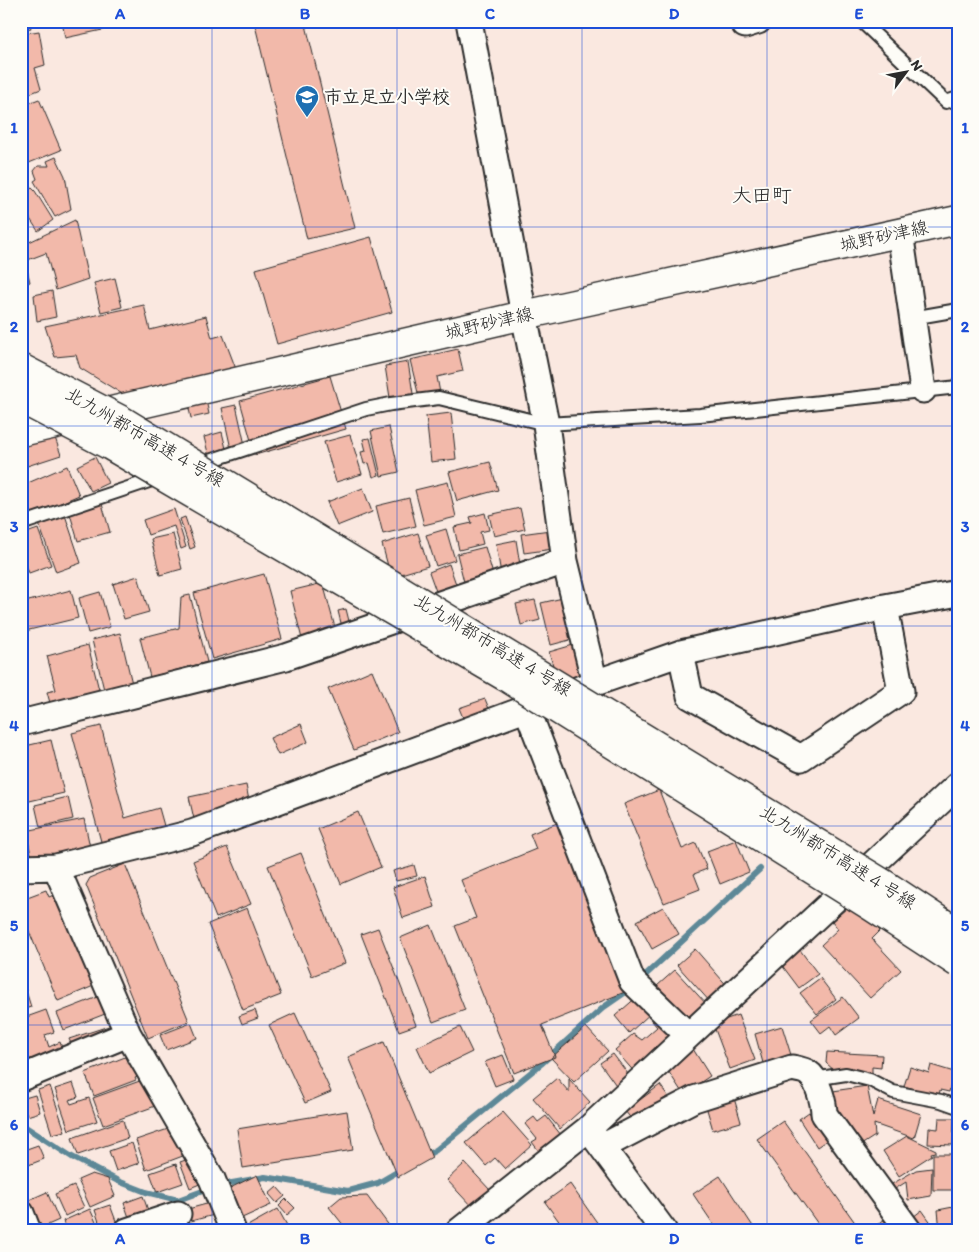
<svg xmlns="http://www.w3.org/2000/svg" width="979" height="1252" font-family="Itim,'Klee One',sans-serif">
  <style>
    .lines { fill: none; stroke-linecap: round; stroke-linejoin: round }
    .stream { stroke: #5d8897; stroke-width: 6 }
    .building { fill: #f2b9aa; stroke: #2b2b2b }
    .service-casing { stroke: #2b2b2b; stroke-width: 16 }
    .minor-casing { stroke: #2b2b2b; stroke-width: 29 }
    .secondary-casing { stroke: #2b2b2b; stroke-width: 31 }
    .service { stroke: #fdfcf7; stroke-width: 12 }
    .minor { stroke: #fdfcf7; stroke-width: 25 }
    .secondary { stroke: #fdfcf7; stroke-width: 28 }
    .motorway-bridge-casing { stroke: #2b2b2b; stroke-width: 31; stroke-linecap: butt }
    .motorway-bridge { stroke: #fdfcf7; stroke-width: 28 }
    .grid { fill: none; stroke: #1d4ed8; stroke-width: 1; stroke-opacity: 0.55 }
    .labels { text-anchor: middle; dominant-baseline: central; stroke-width: 4; stroke-linejoin: round; paint-order: stroke }
    .poi-label { font-size: 18px; font-weight: bold; fill: #2b2b2b; stroke: #fdfcf7; text-anchor: start }
    .street-label { font-size: 18px; fill: #2b2b2b; stroke: #fdfcf7 }
    .quarter-label { font-size: 20px; fill: #2b2b2b; stroke: #fdfcf7 }
    .neatline { fill: none; stroke: #1d4ed8; stroke-width: 2 }
    .grid-label { font-size: 16px; text-anchor: middle; font-weight: bold; fill: #1d4ed8 }
  </style>
  <rect width="100%" height="100%" fill="#fae8e0"/>
  <filter id="ink" filterUnits="userSpaceOnUse"><feTurbulence type="fractalNoise" baseFrequency=".02" numOctaves="2"/><feDisplacementMap in="SourceGraphic" scale="10" xChannelSelector="R" yChannelSelector="G"/><feConvolveMatrix kernelMatrix="1 2 1 2 8 2 1 2 1" color-interpolation-filters="sRGB"/></filter>
  <g filter="url(#ink)">
    <g class="lines">
      <!-- stream -->
      <path class="stream" d="M640,980L760,869
        M21,1124L72,1157L118,1181L146,1192L178,1200L211,1188
        M423,1157L436,1150L541,1064L604,1007L633,987
        M221,1185L265,1177L348,1191L378,1183L402,1169"/>
    </g>
    <!-- building -->
    <path class="building" d="M21,21H29L31,28L21,30Z
      M62,21H120L121,26L65,38Z
      M254,21H305L355,228L307,239Z
      M39,31L45,65L35,68L41,89L21,97V34Z
      M39,99L61,150L24,165L21,158V106Z
      M56,157L65,176L71,209L55,217L34,181L37,179L34,171L38,166H49L47,161Z
      M28,184L35,191L53,220L38,231L21,205V188Z
      M75,220L88,279L56,290L46,253L25,261L30,282L21,285V246Z
      M371,237L392,312L277,344L256,269Z
      M115,278L122,307L101,312L94,283Z
      M52,291L56,317L37,321L34,295Z
      M144,305L150,330L206,316L212,338L223,335L236,369L124,395L80,368L76,355L55,357L45,326Z
      M458,349L463,371L437,377L440,393L419,397L410,360Z
      M408,362L414,400L391,404L385,366Z
      M330,376L346,429L255,455L240,401Z
      M204,391L209,414L191,418L186,395Z
      M236,405L247,454L233,458L222,408Z
      M451,413L456,459L431,462L426,416Z
      M51,426L61,455L21,468V436Z
      M389,427L399,472L381,476L371,431Z
      M222,432L227,453L209,457L204,437Z
      M350,435L362,474L336,482L324,442Z
      M370,438L379,475L373,477L369,463L364,464L361,452L366,451L363,439Z
      M95,457L108,483L91,491L77,466Z
      M490,462L498,490L457,501L449,472Z
      M67,466L79,495L31,516L21,492V486Z
      M448,482L456,517L424,525L415,490Z
      M363,488L372,512L337,526L327,502Z
      M409,498L416,526L383,534L376,506Z
      M102,504L110,532L78,541L70,514Z
      M520,508L525,529L494,536L489,515Z
      M174,509L186,547L181,549L174,526L148,535L143,520Z
      M485,513L489,530L480,532L483,544L459,550L454,527L472,523L470,517Z
      M65,515L81,563L56,572L39,524Z
      M185,517L195,547L190,549L180,519Z
      M38,529L51,565L29,573L21,549V535Z
      M446,529L455,560L436,566L426,535Z
      M550,530L553,549L524,553L521,534Z
      M418,533L428,566L391,577L382,544Z
      M173,534L182,569L160,575L151,539Z
      M516,540L521,571L501,574L496,544Z
      M485,547L494,578L465,586L457,554Z
      M449,564L457,587L437,594L429,572Z
      M264,574L282,639L212,659L194,593Z
      M138,576L149,612L124,619L113,584Z
      M323,583L337,635L303,643L290,591Z
      M71,590L78,618L21,632V603Z
      M100,592L110,627L88,633L79,598Z
      M190,595L207,662L150,677L140,638L179,628L181,597Z
      M567,597L577,638L551,645L541,603Z
      M535,600L540,620L521,625L516,604Z
      M346,609L351,629L343,631L338,611Z
      M120,633L133,688L105,694L92,640Z
      M580,643L589,672L558,682L549,652Z
      M88,645L101,698L52,710L47,692L56,690L47,656Z
      M372,670L398,732L354,750L328,689Z
      M485,699L492,716L466,725L459,708Z
      M301,724L308,742L278,755L270,738Z
      M101,726L125,818L159,808L166,833L103,849L72,733Z
      M51,740L64,793L21,803V747Z
      M246,785L250,806L194,819L189,797Z
      M659,790L682,849L696,843L707,869L694,874L700,889L664,903L624,804Z
      M68,797L73,819L40,827L35,805Z
      M358,812L381,867L341,884L318,829Z
      M84,819L90,847L32,859L26,831Z
      M562,821L630,990L542,1025L555,1057L514,1073L455,926L476,918L461,880L536,849L530,834Z
      M736,840L749,872L720,884L707,851Z
      M227,847L251,904L216,918L193,861Z
      M301,853L345,963L312,976L268,866Z
      M125,864L189,1021L148,1038L86,885L90,878Z
      M414,865L417,876L396,881L393,871Z
      M425,876L435,907L403,918L393,887Z
      M46,890L49,897L58,893L96,985L58,1001L21,912V908L26,906L22,899Z
      M663,907L679,934L652,949L637,921Z
      M247,908L281,995L243,1010L208,924Z
      M847,908L854,909L866,915L880,931L872,939L901,970L870,998L821,945L838,929L832,921Z
      M431,925L465,1010L433,1022L400,938Z
      M378,928L416,1025L399,1031L361,934Z
      M695,949L729,988L711,1003L677,965Z
      M800,950L818,974L799,988L781,964Z
      M675,970L708,1006L690,1023L657,986Z
      M21,975L31,1007L21,1010Z
      M820,978L836,999L817,1014L800,993Z
      M638,996L652,1012L629,1033L615,1016Z
      M98,997L105,1014L64,1030L57,1013Z
      M843,997L859,1018L836,1035L830,1026L821,1033L811,1020Z
      M46,1010L54,1032L45,1035L49,1047L60,1042L68,1066L21,1083V1019Z
      M255,1010L258,1018L242,1024L239,1016Z
      M295,1013L331,1092L305,1103L269,1025Z
      M659,1014L680,1038L637,1075L615,1050L633,1034L642,1040L657,1027L652,1021Z
      M738,1015L755,1060L730,1069L713,1024Z
      M191,1023L197,1038L166,1050L160,1035Z
      M112,1025L115,1034L73,1048L69,1039Z
      M782,1026L791,1055L763,1063L755,1034Z
      M460,1027L472,1052L429,1073L417,1047Z
      M586,1027L608,1051L574,1082L551,1058Z
      M384,1042L432,1158L398,1177L348,1057Z
      M693,1049L710,1076L683,1094L665,1066Z
      M827,1052L882,1055L881,1068L872,1067V1074L836,1072L826,1063Z
      M613,1054L631,1078L618,1088L600,1063Z
      M503,1055L513,1079L495,1086L485,1062Z
      M125,1057L128,1064L131,1063L143,1075L135,1078L136,1080L94,1096L85,1073Z
      M931,1065L954,1072L949,1092L940,1090L939,1096L904,1086L910,1067L929,1073Z
      M148,1078L158,1105L103,1125L93,1098Z
      M557,1078L569,1092V1079L590,1102L560,1129L533,1098Z
      M958,1080V1102L951,1100Z
      M73,1083L78,1097L69,1100L71,1104L89,1098L97,1121L69,1130L55,1089Z
      M660,1085L668,1096L633,1121L625,1111Z
      M50,1086L65,1131L52,1134L38,1090Z
      M867,1086L873,1117L878,1100L921,1114L914,1138L874,1124L875,1136L861,1145L853,1132L849,1135L838,1118L833,1091Z
      M35,1095L40,1112L27,1116L21,1099Z
      M734,1098L741,1122L713,1130L706,1106Z
      M347,1111L353,1150L243,1168L237,1129Z
      M503,1112L532,1145L505,1169L495,1158L486,1166L466,1143Z
      M809,1112L827,1140L817,1147L799,1119Z
      M546,1116L561,1135L541,1154L532,1142L537,1139L525,1124L534,1117L538,1122Z
      M939,1118H954L953,1145L928,1144L929,1128L938,1129Z
      M123,1120L128,1138L78,1155L72,1138Z
      M783,1121L861,1231H823L757,1139Z
      M177,1126L188,1154L146,1170L136,1140Z
      M907,1136L936,1150V1152L931,1153L932,1155L899,1176L883,1151Z
      M132,1143L139,1163L116,1171L109,1151Z
      M38,1145L44,1159L21,1168V1151Z
      M933,1154H957L958,1190H933Z
      M197,1156L207,1181L190,1188L180,1162Z
      M465,1163L490,1190L472,1207L447,1180Z
      M176,1164L183,1183L157,1192L150,1173Z
      M932,1168L931,1196L908,1200L906,1182L895,1189L892,1184L916,1170Z
      M92,1174L108,1179L115,1196L90,1207L78,1180Z
      M257,1175L271,1205L242,1218L228,1189Z
      M720,1176L756,1231H718L693,1194Z
      M570,1184L603,1231H566L545,1202Z
      M74,1186L84,1207L65,1216L55,1194Z
      M277,1187L285,1196L277,1203L269,1194Z
      M47,1192L59,1220L41,1228L29,1200Z
      M143,1196L151,1219L132,1226L124,1203Z
      M367,1196L393,1231H348L329,1207L341,1197Z
      M286,1199L295,1208L287,1215L279,1206Z
      M214,1202L218,1214L191,1221L188,1209Z
      M110,1205L119,1229L102,1231L95,1210Z
      M958,1206V1231H940L938,1210Z
      M90,1209L100,1231H67L63,1221Z
      M278,1209L289,1229L286,1231H245L244,1228Z
      M922,1210L932,1224L922,1231L913,1217Z
      M888,1217L897,1231H882L878,1224Z"/>
    <g class="lines">
      <!-- service casing -->
      <g class="service-casing">
        <path id="service" d="M861,21L946,102L958,98
          M912,318L958,310
          M197,465L366,409L391,404L439,398L546,424L700,415L958,387
          M21,524L161,477
          M814,1079L846,1074L870,1080L893,1092L941,1101L958,1107"/>
      </g>
      <!-- minor casing -->
      <g class="minor-casing">
        <path id="minor" d="M469,21L524,315L546,424L565,561L595,683
          M745,25L758,21
          M900,232L923,390
          M681,653L690,696L801,758L901,691L885,607
          M527,709L632,981L688,1035
          M21,723L286,657L565,561
          M56,867L128,1034L212,1179L233,1231
          M21,868L56,867L192,833L595,683L681,653L885,607L958,593
          M21,1078L128,1034
          M593,1135L664,1231
          M602,1147L694,1099L792,1068C797,1069 804,1070 808,1073C818,1079 824,1104 824,1114L909,1231
          M21,1213L28,1231
          M127,1231L178,1214
          M459,1231L588,1129L958,785"/>
      </g>
      <!-- secondary casing -->
      <g class="secondary-casing">
        <path id="secondary" d="M21,432L524,315L958,220"/>
      </g>
      <!-- service -->
      <use href="#service" class="service"/>
      <!-- minor -->
      <use href="#minor" class="minor"/>
      <!-- secondary -->
      <use href="#secondary" class="secondary"/>
      <!-- motorway-bridge casing -->
      <g class="motorway-bridge-casing">
        <path id="motorway-bridge" d="M21,368L121,420L884,884L958,933
          M21,399L109,445L506,677L872,907L958,963"/>
      </g>
      <!-- motorway-bridge -->
      <use href="#motorway-bridge" class="motorway-bridge"/>
    </g>
  </g>
  <!-- grid -->
  <path class="grid" d="M212,21V1231M397,21V1231M582,21V1231M767,21V1231M21,227H958M21,426H958M21,626H958M21,826H958M21,1025H958"/>
  <!-- icons -->
  <defs>
    <g id="school-pin" transform="scale(1.25)"><path d="M0 17L-7.5 6A9.5 9.5 0 1 1 7.5 6Z" fill="#1f6fb2" stroke="#fdfcf7"/><path d="M0-5L7-2L0 1L-7-2ZM-4 1L0 2.5L4 1V4Q0 6-4 4Z" fill="#fff"/></g>
  </defs>
  <g fill-rule="evenodd">
    <use href="#school-pin" x="307" y="97"/>
  </g>
  <g class="labels">
    <!-- poi labels -->
    <g class="poi-label">
      <text x="324" y="97">市立足立小学校</text>
    </g>
    <!-- street labels -->
    <g class="street-label">
      <text transform="translate(884 236) rotate(-12)">城野砂津線</text>
      <text transform="translate(489 323) rotate(-13)">城野砂津線</text>
      <text transform="translate(145 437) rotate(30)">北九州都市高速４号線</text>
      <text transform="translate(493 645) rotate(31)">北九州都市高速４号線</text>
      <text transform="translate(838 857) rotate(32)">北九州都市高速４号線</text>
    </g>
    <!-- quarter labels -->
    <g class="quarter-label">
      <text x="762" y="195">大田町</text>
    </g>
  </g>
  <!-- margin -->
  <rect width="979" height="1252" fill="none" stroke="#fdfcf7" stroke-width="55"/>
  <!-- north arrow -->
  <g transform="translate(906 72) rotate(58)" stroke="#fdfcf7" stroke-width="4" paint-order="stroke">
  <path d="M0-4L9 19L0 12L-9 19Z" fill="#2b2b2b"/>
  <text y="-8" font-size="14" font-weight="bold" text-anchor="middle" fill="#2b2b2b">N</text>
  </g>
  <rect x="28" y="28" width="924" height="1196" class="neatline"/>
  <g class="grid-label">
    <text x="120" y="19">A</text>
    <text x="305" y="19">B</text>
    <text x="490" y="19">C</text>
    <text x="674" y="19">D</text>
    <text x="859" y="19">E</text>
    <text x="14" y="133">1</text>
    <text x="965" y="133">1</text>
    <text x="14" y="332">2</text>
    <text x="965" y="332">2</text>
    <text x="14" y="532">3</text>
    <text x="965" y="532">3</text>
    <text x="14" y="731">4</text>
    <text x="965" y="731">4</text>
    <text x="14" y="931">5</text>
    <text x="965" y="931">5</text>
    <text x="14" y="1130">6</text>
    <text x="965" y="1130">6</text>
    <text x="120" y="1244">A</text>
    <text x="305" y="1244">B</text>
    <text x="490" y="1244">C</text>
    <text x="674" y="1244">D</text>
    <text x="859" y="1244">E</text>
  </g>
</svg>
